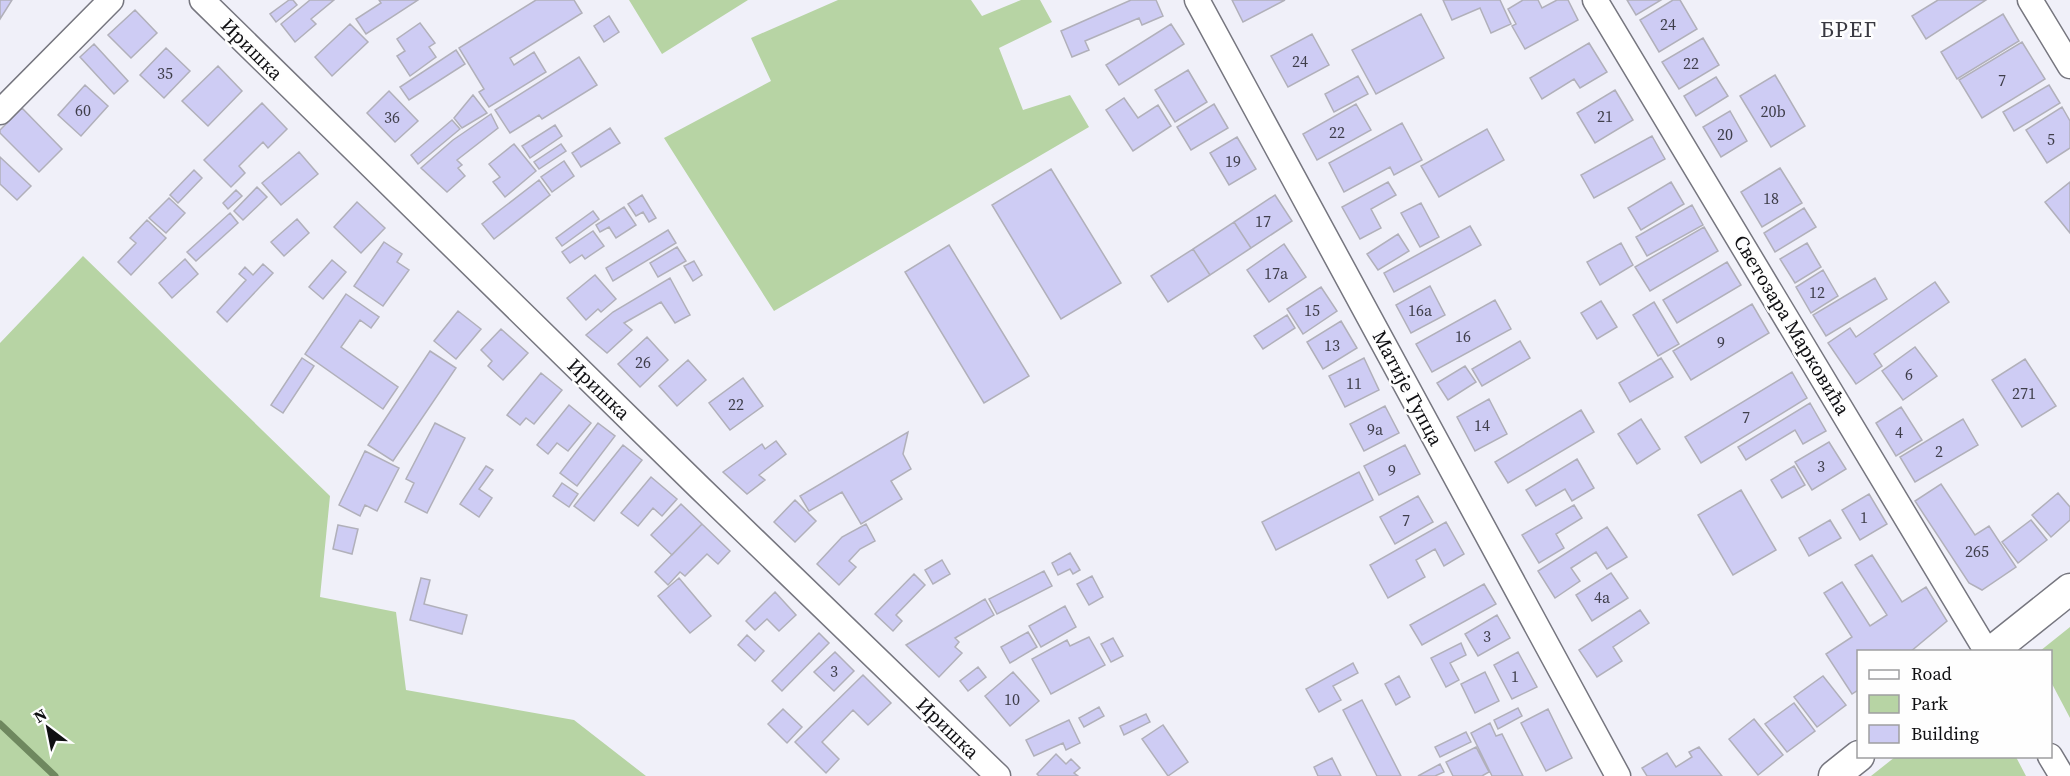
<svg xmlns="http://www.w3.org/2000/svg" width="2070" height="776" font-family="'Source Serif 4',serif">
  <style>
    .green { fill: #b7d4a4 }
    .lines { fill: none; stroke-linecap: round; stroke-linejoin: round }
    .stream { stroke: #6f885f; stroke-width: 7 }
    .building { fill: #ceccf4; stroke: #b1b0ba; stroke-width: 1.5 }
    .minor-casing { stroke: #76767f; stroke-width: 27 }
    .major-casing { stroke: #76767f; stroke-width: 33 }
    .minor { stroke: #fff; stroke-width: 24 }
    .major { stroke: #fff; stroke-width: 30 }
    .labels { text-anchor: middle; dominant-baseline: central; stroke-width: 5; stroke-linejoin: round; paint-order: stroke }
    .number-label { font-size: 16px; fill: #3f3e4a }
    .street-label { font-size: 20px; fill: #0f0f12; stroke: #fefefe }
    .quarter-label { font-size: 22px; letter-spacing: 1.5px; fill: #393941; stroke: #fefefe }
  </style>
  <rect width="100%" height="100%" fill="#f0f0f9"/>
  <!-- green -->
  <path class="green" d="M629,0H748L662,54Z
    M838,0H971L982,16L1021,0H1040L1052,22L999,48L1023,110L1070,95L1089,127L774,311L664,138L771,81L751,38Z
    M83,256L330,496L320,597L396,612L406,690L574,720L646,776H0V343Z
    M2070,627V718L2051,682L2050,652L2040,651Z
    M1895,757H2016L2026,776H1871Z"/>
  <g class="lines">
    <!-- stream -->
    <path class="stream" d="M0,724L55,776"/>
  </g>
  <!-- building -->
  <path class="building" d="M0,0H12L0,19Z
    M289,0H293L297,5L276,22L270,14Z
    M310,0H334L311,19L316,24L295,42L281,24Z
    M379,0H418L366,34L356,19L381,3Z
    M536,0H574L582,13L510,58L514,65L534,52L546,72L489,107L479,92L484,89L459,48Z
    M1131,0H1156L1163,16L1142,25L1139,18L1085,41L1089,50L1072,57L1061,31Z
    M1232,0H1285L1243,22Z
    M1443,0H1500L1511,24L1491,33L1480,8L1452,20Z
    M1523,0H1538L1542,8L1557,0H1568L1578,20L1525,49L1512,26L1516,24L1508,9Z
    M1627,0H1661L1636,15Z
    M1673,0H1680L1697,29L1659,52L1640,20Z
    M1938,0H1986L1926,39L1912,16Z
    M135,10L157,33L131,58L108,35Z
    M1421,14L1444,58L1376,94L1352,50Z
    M2003,14L2019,41L1957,79L1941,52Z
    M609,16L619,32L604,42L594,26Z
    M420,23L435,43L429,47L436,57L410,76L397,56L405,51L397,39Z
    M350,24L368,42L332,76L315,57Z
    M1171,24L1184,44L1119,85L1106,65Z
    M1312,34L1329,65L1288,87L1271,56Z
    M1703,38L1719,65L1679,89L1662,62Z
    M2022,42L2045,79L1982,118L1959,80Z
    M1589,43L1607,72L1580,88L1574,79L1542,99L1530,78Z
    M94,44L128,81L114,94L80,57Z
    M166,48L190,71L164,98L140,75Z
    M456,50L465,64L409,100L400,87Z
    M579,57L597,85L542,119L539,115L510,133L495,110Z
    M218,66L242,91L208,126L182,101Z
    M1188,70L1207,102L1175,122L1155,90Z
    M1775,75L1805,126L1771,147L1740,96Z
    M1358,76L1368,94L1334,112L1325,94Z
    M1716,77L1728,96L1696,116L1684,96Z
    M85,85L108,106L81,136L58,115Z
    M2049,85L2060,103L2014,131L2003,112Z
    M1615,90L1633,120L1595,143L1577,113Z
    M389,91L418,121L395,142L367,113Z
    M473,95L487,113L462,128L454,118Z
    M1124,98L1138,118L1158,105L1171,126L1133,151L1106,110Z
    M262,103L287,129L268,148L263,142L239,166L245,173L231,187L204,160Z
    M1214,104L1228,128L1191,150L1177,127Z
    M1356,104L1371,130L1317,160L1303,134Z
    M2062,107L2070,121V148L2047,163L2026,130Z
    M22,108L62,149L39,172L0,133V130Z
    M1730,111L1747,141L1721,157L1703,127Z
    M491,114L498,128L457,160L462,165L458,168L465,176L447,192L421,168L453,140Z
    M452,120L460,129L418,164L411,155Z
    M1402,123L1422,160L1394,175L1390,167L1344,192L1329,163Z
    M555,125L562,136L530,158L522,146Z
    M610,128L620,143L581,167L572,153Z
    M1487,129L1504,160L1439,197L1421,166Z
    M1652,136L1665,159L1594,198L1581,175Z
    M1237,137L1256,169L1229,185L1210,153Z
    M514,144L536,171L505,197L493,182L500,177L489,164Z
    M561,144L566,151L539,169L534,162Z
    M299,152L318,174L281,205L262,183Z
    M0,157L31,186L17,200L0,184Z
    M564,161L574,176L552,192L541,177Z
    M1780,168L1802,203L1762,227L1741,192Z
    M1051,169L1121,283L1061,319L992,205Z
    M194,170L202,178L178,203L170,195Z
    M539,180L550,195L494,239L482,224Z
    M1388,182L1396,195L1371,209L1381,228L1360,239L1342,207Z
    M1671,182L1684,204L1641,230L1628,208Z
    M2070,182V233L2045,202Z
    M257,187L267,197L243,220L234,211Z
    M236,190L242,196L228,209L223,203Z
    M642,195L656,218L649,222L643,212L636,216L628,204Z
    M1275,195L1292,221L1251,248L1234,222Z
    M169,198L185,213L166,233L149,218Z
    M357,202L385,228L361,253L334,227Z
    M1421,203L1439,237L1420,247L1401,213Z
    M1692,205L1703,225L1647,256L1636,237Z
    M624,207L636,225L616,238L609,227L600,232L596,225Z
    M1804,208L1816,227L1775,252L1764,233Z
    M593,211L599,219L562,246L556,238Z
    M230,213L238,223L196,261L187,252Z
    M297,219L309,233L284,256L271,242Z
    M147,220L166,238L131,275L118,262L136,243L130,238Z
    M1234,222L1251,248L1210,275L1193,249Z
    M1470,226L1481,245L1394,292L1384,273Z
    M1704,227L1718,251L1650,291L1635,267Z
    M668,230L676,243L613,281L606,268Z
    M593,231L604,246L585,259L582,255L570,263L562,252Z
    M1398,234L1409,251L1378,270L1367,254Z
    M384,242L402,254L397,262L409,270L383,306L354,286Z
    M1621,243L1633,265L1600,285L1587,262Z
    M1807,243L1821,267L1795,283L1780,259Z
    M1284,244L1306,277L1269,302L1247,270Z
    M949,245L1029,376L984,403L905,272Z
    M677,247L686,261L658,277L650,263Z
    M1193,249L1210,275L1168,302L1151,276Z
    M185,259L198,274L172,298L159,283Z
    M332,260L346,272L323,299L309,287Z
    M694,261L702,275L693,281L684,266Z
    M1727,262L1741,285L1677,323L1663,300Z
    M263,264L273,273L227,322L217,312L246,280L239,274L245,267L253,275Z
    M1823,270L1838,296L1811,313L1796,287Z
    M595,275L616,299L601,312L598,309L586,320L567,298Z
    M670,278L690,315L675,323L661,302L624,323L632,330L607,353L586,335L613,312Z
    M1875,278L1887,299L1826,336L1813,315Z
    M1935,282L1949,302L1874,354L1882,366L1856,384L1828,343L1850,328L1856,337Z
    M1430,286L1445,315L1411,333L1396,305Z
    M1321,287L1337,311L1303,334L1287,309Z
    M346,294L379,317L371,328L360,320L341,347L398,387L383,409L305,354Z
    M1495,300L1511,329L1432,372L1416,344Z
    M1601,301L1617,327L1597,339L1581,313Z
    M1654,302L1679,344L1658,356L1633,315Z
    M1752,304L1769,333L1691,380L1673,351Z
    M458,311L481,329L456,359L434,341Z
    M1287,315L1295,328L1263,349L1254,336Z
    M1341,321L1357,348L1323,369L1307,342Z
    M501,329L528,353L503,380L488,366L492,361L481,350Z
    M647,337L668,360L640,387L618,364Z
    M1520,341L1530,358L1482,386L1472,369Z
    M1915,347L1937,376L1903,400L1882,371Z
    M430,351L456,368L393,461L368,445Z
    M302,358L314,366L283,413L271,405Z
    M1364,358L1379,390L1345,407L1329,376Z
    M1661,358L1673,377L1630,402L1619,383Z
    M2025,359L2056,406L2022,427L1992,380Z
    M688,360L706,380L677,406L659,386Z
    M1465,366L1476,382L1448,400L1437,383Z
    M1792,372L1807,398L1701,463L1685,437Z
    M541,373L562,390L534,424L526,418L520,425L507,415Z
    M743,378L763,406L730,430L709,403Z
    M1489,399L1507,434L1475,451L1457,417Z
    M1810,403L1826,431L1803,444L1795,430L1746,460L1738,447Z
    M569,405L591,423L568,451L557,443L548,454L537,445Z
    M1385,406L1399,433L1364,451L1350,424Z
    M1901,407L1922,440L1896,456L1876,423Z
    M1581,410L1594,432L1508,483L1495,462Z
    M1641,419L1660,449L1637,464L1618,434Z
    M1963,419L1978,445L1915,482L1900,457Z
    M435,423L465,438L427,513L405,502L414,483L406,479Z
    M598,423L615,436L577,486L560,473Z
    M908,432L903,454L911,469L891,481L902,499L861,524L842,492L809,511L800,496Z
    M776,441L786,454L759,475L765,480L747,494L723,472L762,444L765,449Z
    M1829,442L1846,469L1812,490L1795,462Z
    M623,445L642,460L594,521L574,506Z
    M1405,445L1420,474L1379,495L1364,466Z
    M365,451L399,468L377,511L365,505L360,516L339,505Z
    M1577,459L1594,488L1572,501L1565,489L1536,506L1526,490Z
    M486,466L493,470L479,489L492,498L479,517L460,504Z
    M1794,466L1805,485L1782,498L1771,480Z
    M1359,472L1373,500L1276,550L1262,522Z
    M651,477L677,499L662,516L653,508L638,526L621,513Z
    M562,483L578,494L569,507L553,496Z
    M1941,484L1975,535L1989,526L2016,567L1982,590L1969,583L1915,501Z
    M1741,490L1776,550L1733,575L1698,515Z
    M2058,493L2070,507V520L2051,537L2032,515Z
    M1869,494L1887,524L1860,540L1842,510Z
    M1418,496L1433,522L1395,544L1380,517Z
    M795,500L816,521L795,542L774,522Z
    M681,504L702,524L672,555L651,535Z
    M1574,505L1582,518L1556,534L1564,548L1539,563L1522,535Z
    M1830,520L1841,538L1809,556L1799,538Z
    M2031,520L2047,540L2018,563L2002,542Z
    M1446,522L1464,554L1444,566L1435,549L1416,560L1425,577L1388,598L1370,565Z
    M702,524L730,551L718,564L707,554L685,576L680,572L668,585L655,572Z
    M866,524L875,541L860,549L849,561L856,567L839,585L817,564L842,537Z
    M338,525L358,529L352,554L333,549Z
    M1607,527L1627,557L1607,569L1596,552L1571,568L1580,581L1555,598L1538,571Z
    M1070,553L1080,570L1073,574L1070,569L1058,575L1052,563Z
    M1872,555L1902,602L1926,587L1947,621L1910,652H1858V690L1852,694L1826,654L1852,637L1824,593L1842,582L1870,626L1887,615L1855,565Z
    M942,560L950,574L933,584L925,570Z
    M1044,571L1052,586L997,614L989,599Z
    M1611,573L1628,598L1592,621L1576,595Z
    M914,574L925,585L896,615L902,621L893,631L875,614Z
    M1092,576L1103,597L1089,605L1077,584Z
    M421,578L430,580L424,604L467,615L462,634L410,620Z
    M679,578L711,616L690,633L658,596Z
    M1484,584L1496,604L1422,645L1410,625Z
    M775,592L796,615L779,631L767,619L755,630L746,621Z
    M985,599L994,615L955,638L959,642L955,647L962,653L939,677L906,645Z
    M1065,606L1076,627L1041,647L1029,626Z
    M1640,610L1649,623L1613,647L1622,661L1597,677L1579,650Z
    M1497,615L1510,638L1478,656L1465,634Z
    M1028,632L1037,647L1010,663L1001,647Z
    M819,633L829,643L782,691L772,681Z
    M747,635L764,651L755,661L738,645Z
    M1089,637L1105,665L1051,694L1032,659L1067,640L1070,646Z
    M1113,638L1123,656L1111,662L1101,644Z
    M1461,643L1466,655L1450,663L1459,680L1446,687L1431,658Z
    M835,652L854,671L834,691L814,672Z
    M1518,652L1537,687L1512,699L1494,665Z
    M1353,663L1358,673L1333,686L1341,700L1319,712L1306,689Z
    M978,667L986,677L968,691L960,681Z
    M1013,672L1039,701L1010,726L985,696Z
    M1485,672L1499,701L1475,713L1461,684Z
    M863,675L891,703L868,725L853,710L822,742L839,759L826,773L795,742Z
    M1399,676L1410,697L1396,705L1385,684Z
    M1823,676L1846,705L1817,727L1794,697Z
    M1362,700L1401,776H1377L1343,710Z
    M1794,703L1815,731L1787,752L1765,724Z
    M1099,707L1104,716L1084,727L1079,718Z
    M1518,708L1522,716L1498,729L1494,720Z
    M783,709L802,727L787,743L768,724Z
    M1548,709L1572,758L1546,771L1521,723Z
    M1146,714L1150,722L1124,735L1120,726Z
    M1754,719L1783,755L1758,775L1729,739Z
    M1069,720L1080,743L1066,750L1063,743L1034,756L1026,740Z
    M1490,723L1496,736L1502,734L1523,776H1492L1471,733Z
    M1163,725L1188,762L1168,776L1142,739Z
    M1466,732L1471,742L1440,757L1435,747Z
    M1476,747L1489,772L1482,776H1453L1446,762Z
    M1699,747L1722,776H1647L1642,768L1667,753L1676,767L1692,757L1689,752Z
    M1056,754L1066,764L1071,759L1080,768L1074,773L1078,776H1039L1037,774Z
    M1332,758L1341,776H1318L1314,767Z
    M1440,764L1444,772L1435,776H1418Z"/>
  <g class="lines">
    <!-- minor casing -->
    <g class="minor-casing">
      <path id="minor" d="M202,0L699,487L998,776
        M1197,0L1618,776
        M1595,0L1987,652
        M2030,0L2070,66
        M0,112L111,0
        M2050,756L2062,776"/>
    </g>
    <!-- major casing -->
    <g class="major-casing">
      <path id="major" d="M1991,652L2070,589
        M1834,776L1859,756"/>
    </g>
    <!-- minor -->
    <use href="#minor" class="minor"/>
    <!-- major -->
    <use href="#major" class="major"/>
  </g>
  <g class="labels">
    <!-- number labels -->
    <g class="number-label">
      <text x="1668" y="24">24</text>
      <text x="1300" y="61">24</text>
      <text x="1691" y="63">22</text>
      <text x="165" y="73">35</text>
      <text x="2002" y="80">7</text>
      <text x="83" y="110">60</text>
      <text x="1773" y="111">20b</text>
      <text x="1605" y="116">21</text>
      <text x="392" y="117">36</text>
      <text x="1337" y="132">22</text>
      <text x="1725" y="134">20</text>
      <text x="2051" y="139">5</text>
      <text x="1233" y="161">19</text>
      <text x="1771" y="198">18</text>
      <text x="1263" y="221">17</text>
      <text x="1276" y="273">17a</text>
      <text x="1817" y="292">12</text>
      <text x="1312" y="310">15</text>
      <text x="1420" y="310">16a</text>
      <text x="1463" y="336">16</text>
      <text x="1721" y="342">9</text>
      <text x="1332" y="345">13</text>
      <text x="643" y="362">26</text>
      <text x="1909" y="374">6</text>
      <text x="1354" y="383">11</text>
      <text x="2024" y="393">271</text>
      <text x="736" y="404">22</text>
      <text x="1746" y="417">7</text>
      <text x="1482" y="425">14</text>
      <text x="1375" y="429">9a</text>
      <text x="1899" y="432">4</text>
      <text x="1939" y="451">2</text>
      <text x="1821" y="466">3</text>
      <text x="1392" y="470">9</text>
      <text x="1864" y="517">1</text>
      <text x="1406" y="520">7</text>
      <text x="1977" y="551">265</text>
      <text x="1602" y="597">4a</text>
      <text x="1487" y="636">3</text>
      <text x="834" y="671">3</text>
      <text x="1515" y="676">1</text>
      <text x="1012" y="699">10</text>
    </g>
    <!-- street labels -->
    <g class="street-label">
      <text transform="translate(252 49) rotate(45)">Иришка</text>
      <text transform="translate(1792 325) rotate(59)">Светозара Марковића</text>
      <text transform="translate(1408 388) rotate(62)">Матије Гупца</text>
      <text transform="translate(599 389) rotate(44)">Иришка</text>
      <text transform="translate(948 728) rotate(44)">Иришка</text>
    </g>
    <!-- quarter labels -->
    <g class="quarter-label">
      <text x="1849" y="29">БРЕГ</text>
    </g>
  </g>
  <!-- legend -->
  <rect x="1857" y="650" width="195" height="108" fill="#fefefe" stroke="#9e9ea0" stroke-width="1.5"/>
  <rect x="1869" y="670" width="30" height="9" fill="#ffffff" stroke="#9e9ea0" stroke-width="1.5"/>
  <text x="1911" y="680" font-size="18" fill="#0f0f12">Road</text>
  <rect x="1869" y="695" width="30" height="18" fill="#b7d4a4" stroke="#9e9ea0" stroke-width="1.5"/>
  <text x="1911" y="710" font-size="18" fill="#0f0f12">Park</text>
  <rect x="1869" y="725" width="30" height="18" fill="#ceccf4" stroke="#9e9ea0" stroke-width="1.5"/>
  <text x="1911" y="740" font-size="18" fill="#0f0f12">Building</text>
  <!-- north arrow -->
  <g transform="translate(48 728) rotate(328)" stroke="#fefefe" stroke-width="4.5" paint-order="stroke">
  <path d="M0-4.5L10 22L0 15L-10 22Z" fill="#0f0f12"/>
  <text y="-9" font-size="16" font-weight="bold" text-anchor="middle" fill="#0f0f12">N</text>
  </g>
</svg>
